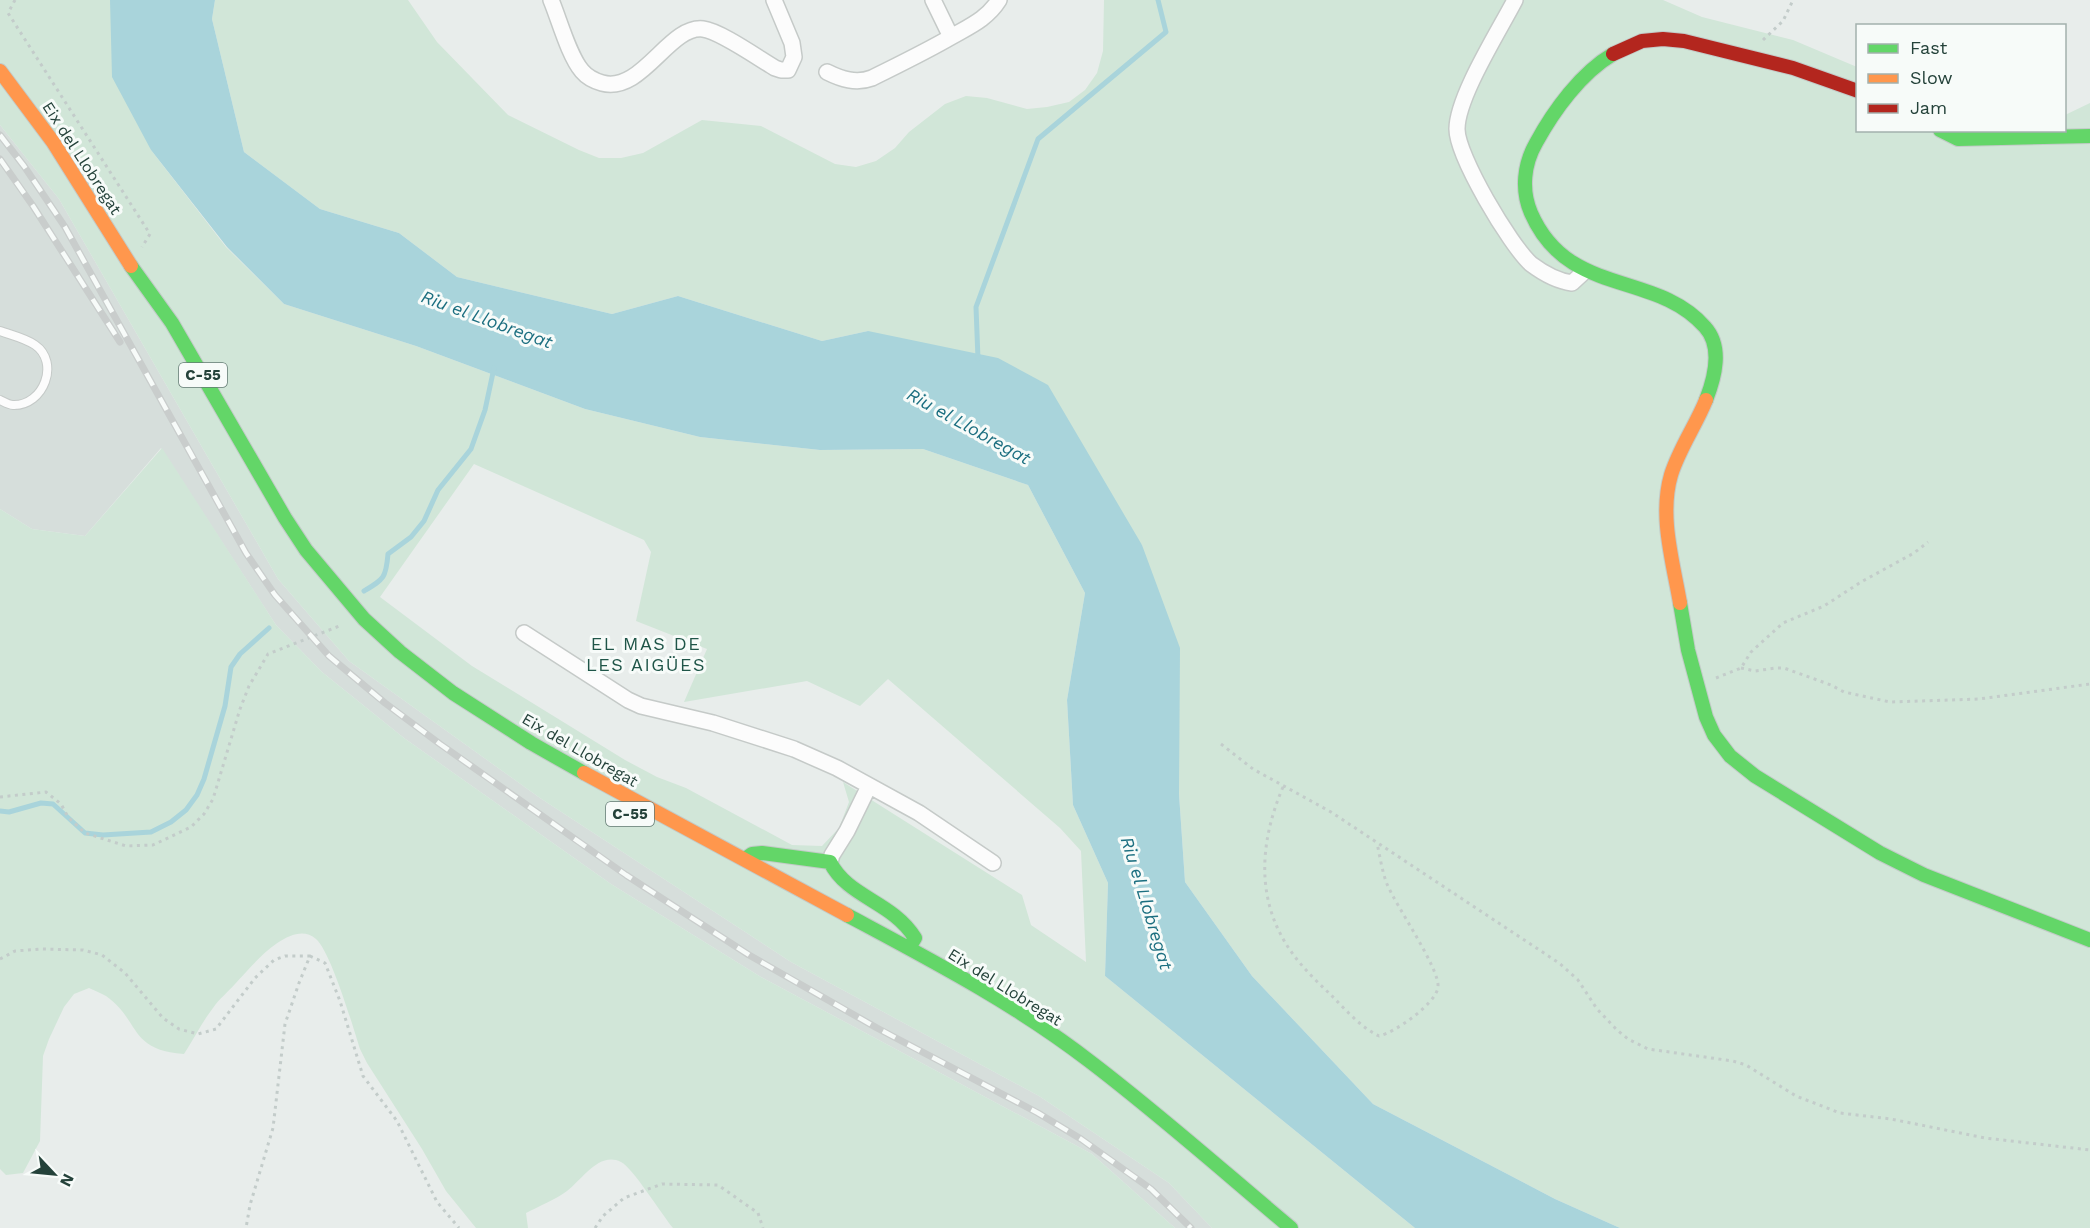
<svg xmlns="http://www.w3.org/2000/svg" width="2090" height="1228" font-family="'Work Sans',sans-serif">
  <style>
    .built { fill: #d6dedb }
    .green { fill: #d1e6d8; fill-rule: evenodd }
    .water { fill: #a9d4db }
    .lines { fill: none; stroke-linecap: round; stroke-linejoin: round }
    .stream { stroke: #a9d4db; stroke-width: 5 }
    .lane-casing { stroke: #c5cac8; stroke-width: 10 }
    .street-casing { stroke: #c5cac8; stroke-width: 18 }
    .fast-casing { stroke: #c3cbc8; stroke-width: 16 }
    .slow-casing { stroke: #c3cbc8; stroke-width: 16 }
    .jam-casing { stroke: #c3cbc8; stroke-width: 16 }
    .path { stroke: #c3ccca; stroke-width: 3; stroke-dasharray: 3 4.5; stroke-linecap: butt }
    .lane { stroke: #fcfcfc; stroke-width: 8 }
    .street { stroke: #fcfcfc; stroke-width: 15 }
    .fast { stroke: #63d668; stroke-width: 14 }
    .slow { stroke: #ff974d; stroke-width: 14 }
    .jam { stroke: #b3261e; stroke-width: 14 }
    .rail-casing { stroke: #c9cdcc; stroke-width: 7 }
    .rail { stroke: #f7fbf9; stroke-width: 4.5; stroke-dasharray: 14; stroke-linecap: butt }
    .labels { text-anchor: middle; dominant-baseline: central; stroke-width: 6; stroke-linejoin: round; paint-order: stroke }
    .shield { fill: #f7fbf9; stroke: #637a73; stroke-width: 1.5 }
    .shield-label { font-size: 15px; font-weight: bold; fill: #24423a }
    .street-label { font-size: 16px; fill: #24423a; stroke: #f7fbf9 }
    .water-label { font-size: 18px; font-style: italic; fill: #1c6f80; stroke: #f7fbf9 }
    .neighbourhood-label { font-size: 18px; letter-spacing: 1.5px; fill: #1f5548; stroke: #f7fbf9 }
  </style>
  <rect width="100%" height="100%" fill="#e8edeb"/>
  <!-- built -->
  <path class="built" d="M0,125L59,199L278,579L349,661L540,798L791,962L1039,1096L1169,1183L1212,1228H1175L1092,1154L761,977L611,884L404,738L322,672L276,625L161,448L85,536L32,529L0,509Z"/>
  <!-- green -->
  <path class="green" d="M0,0H110L151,150L226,247L284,304L416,346L585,409L700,437L820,450L923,449L1028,485L1085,593L1067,700L1073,805L1108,883L1105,976L1415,1228H1212L1169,1183L1039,1096L791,962L540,798L349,661L278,579L59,199L0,125ZM474,464L644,540L651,552L636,621L707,649L684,702L807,681L860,706L888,679L1060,828L1081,851L1086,962L1031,925L1022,895L843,782L849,802L839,828L822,846L792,845L686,788L657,777L625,760L472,666L380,597Z
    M215,0H408L437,42L508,115L579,150L599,158H621L643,153L702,120L761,126L835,164L856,167L876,161L895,148L909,132L945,104L966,96L987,98L1027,109L1047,107L1069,102L1085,90L1097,73L1103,51L1104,0H1663L1702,17L1793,40L1857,67L1858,130H2064L2065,115L2090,103V1228H1620L1555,1199L1373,1104L1252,976L1185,882L1179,794L1142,545L868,331L822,341L678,296L612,314L457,277L399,233L320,209L244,152L212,19Z
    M162,448L276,625L322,672L404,738L611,884L761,977L1092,1154L1175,1228H673C662,1215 633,1168 621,1162C599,1151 582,1180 567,1191C555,1200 539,1206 526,1213L528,1228H476L446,1191L422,1149L367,1063L360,1049C353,1027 331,952 316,939C291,917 250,968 235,984C228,992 219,999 213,1008C202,1022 194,1039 184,1054C128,1050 141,1021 106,996C101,993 95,991 89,988L74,994L64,1007L49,1039L43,1056L40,1141L23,1173L6,1175L0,1169V509L32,529L85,536Z"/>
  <!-- water -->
  <path class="water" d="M110,0H215L212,19L244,152L320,209L399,233L457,277L612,314L678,296L822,341L868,331L998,358L1048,385L1142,545L1180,648L1179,794L1185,882L1252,976L1373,1104L1555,1199L1620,1228H1415L1105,976L1108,883L1073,805L1067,700L1085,593L1028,485L923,449L820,450L700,437L585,409L416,346L284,304L227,247L151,150L112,77Z"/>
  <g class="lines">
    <!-- stream -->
    <path class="stream" d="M978,359L976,307L1038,139L1166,32L1158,0
      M364,591C384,579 386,578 388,554L411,537L424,521L438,490L471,449L485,410L494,368
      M0,811L9,812L41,803L53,804L85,833L103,835L151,832L171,822L186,810L197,795L204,779L225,706L231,667L240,654L269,628"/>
    <!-- lane casing -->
    <g class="lane-casing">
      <path id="lane" d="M0,331C11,335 25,338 35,345C60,362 44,406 13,405C9,405 4,402 0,400"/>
    </g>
    <!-- street casing -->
    <g class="street-casing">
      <path id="street" d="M551,0C559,19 569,56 582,71C587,77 595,81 602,83C642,94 669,25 703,29C720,31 758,58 775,68L781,70H788L794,57L792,43L774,0
        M933,0L951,37
        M1515,0C1499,31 1457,97 1457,129C1457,156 1510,245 1531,264C1543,273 1557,281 1572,283L1585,271
        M827,72C841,79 856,84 872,78C898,65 925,52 951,37C970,26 987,19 999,0
        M524,633L628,700L641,706L713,723L794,749L837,768L919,813L993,863
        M830,862L832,855L847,831L869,786"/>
    </g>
    <!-- fast casing -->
    <g class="fast-casing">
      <path id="fast" d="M1613,54C1581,73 1554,110 1536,143C1524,164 1521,190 1531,213C1568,298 1655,270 1705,327C1723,347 1715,377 1706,400
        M1940,130L1958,139L2090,136
        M131,266L172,323L285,518L306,550L364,619L400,652L453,693L531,743L584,773
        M1680,603L1688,650L1706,717L1714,735L1730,756L1755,776L1880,853L1924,875L2090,940
        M745,859L752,854L762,853L830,862C848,898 892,901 915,938L909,948
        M847,915C929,959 1014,1003 1088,1060C1158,1113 1224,1172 1291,1228"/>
    </g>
    <!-- slow casing -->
    <g class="slow-casing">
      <path id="slow" d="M0,71L53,142L131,266
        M1680,603C1673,562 1659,516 1671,475C1679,449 1696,425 1706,400
        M584,773L847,915"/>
    </g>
    <!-- jam casing -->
    <g class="jam-casing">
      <path id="jam" d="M1613,54L1642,41L1663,39L1684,41L1793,68L1858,91"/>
    </g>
    <!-- path -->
    <path class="path" d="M15,0L8,13L150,234L142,247
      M1763,40L1783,21L1793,0
      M1741,668L1755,671L1776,668H1784L1831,685L1844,692L1890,702L1979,699L2090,684
      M1716,678L1741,668L1751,652L1783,623L1824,606L1861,582L1914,553L1928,542
      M1221,744L1253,769L1331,812L1559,963L1578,980L1597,1009L1617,1030L1628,1039L1648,1049L1733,1061L1746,1065L1796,1096L1840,1113L1891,1119L1985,1138L2090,1150
      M1283,787C1260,841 1255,899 1290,950C1301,966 1316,981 1330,994C1345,1009 1360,1027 1379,1036C1394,1033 1436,1004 1438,987C1440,969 1396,906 1387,884C1382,871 1380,857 1377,843
      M0,797L46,792L61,804L68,817L85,833L126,846L153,845L191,827L204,814L213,799L240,709L249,686L268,654L342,625
      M310,956L325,963L340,1001L363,1076L397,1121L437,1202L459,1228
      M0,959L15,951L42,949L83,950L102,955L125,973L163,1018L179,1029L198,1034L216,1029L255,978L274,960L285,956H310L299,983L285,1024L273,1128L250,1205L246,1228
      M595,1228L603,1216L624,1198L662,1184L718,1185L758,1213L763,1228"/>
    <!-- lane -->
    <use href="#lane" class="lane"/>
    <!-- street -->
    <use href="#street" class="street"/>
    <!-- fast -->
    <use href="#fast" class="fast"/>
    <!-- slow -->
    <use href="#slow" class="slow"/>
    <!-- jam -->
    <use href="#jam" class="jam"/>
    <!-- rail casing -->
    <g class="rail-casing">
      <path id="rail" d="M0,135L24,166L65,227L246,553L275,595L329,656L385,703L440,744L626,875L749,955L877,1028L1038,1113L1081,1139L1151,1189L1191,1228
        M0,159L33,206L120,342"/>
    </g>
    <!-- rail -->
    <use href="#rail" class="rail"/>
  </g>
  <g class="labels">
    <!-- shield labels -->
    <g class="shield">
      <rect x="179" y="363" width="48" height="24" rx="4.5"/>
      <rect x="606" y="802" width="48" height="24" rx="4.5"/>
    </g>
    <g class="shield-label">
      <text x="203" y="375">C-55</text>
      <text x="630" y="814">C-55</text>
    </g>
    <!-- street labels -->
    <g class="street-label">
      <text transform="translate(82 158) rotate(57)">Eix del Llobregat</text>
      <text transform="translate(580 750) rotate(30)">Eix del Llobregat</text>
      <text transform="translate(1005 987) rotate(32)">Eix del Llobregat</text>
    </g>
    <!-- water labels -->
    <g class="water-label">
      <text transform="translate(487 319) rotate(20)">Riu el Llobregat</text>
      <text transform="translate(969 426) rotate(29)">Riu el Llobregat</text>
      <text transform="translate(1147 903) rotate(73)">Riu el Llobregat</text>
    </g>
    <!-- neighbourhood labels -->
    <g class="neighbourhood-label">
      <text x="646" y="643">EL MAS DE<tspan x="646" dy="21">LES AIGÜES</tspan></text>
    </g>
  </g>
  <!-- legend -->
  <rect x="1856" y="24" width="210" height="108" fill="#f7fbf9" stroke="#a3b1ad" stroke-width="1.5"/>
  <rect x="1868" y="44" width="30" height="9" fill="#63d668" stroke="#a3b1ad" stroke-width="1.5"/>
  <text x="1910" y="54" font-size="18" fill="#24423a">Fast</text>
  <rect x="1868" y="74" width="30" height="9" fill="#ff974d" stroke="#a3b1ad" stroke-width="1.5"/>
  <text x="1910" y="84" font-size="18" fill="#24423a">Slow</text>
  <rect x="1868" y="104" width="30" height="9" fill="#b3261e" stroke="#a3b1ad" stroke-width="1.5"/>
  <text x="1910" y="114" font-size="18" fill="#24423a">Jam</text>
  <!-- north arrow -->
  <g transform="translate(54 1174) rotate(116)" stroke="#f7fbf9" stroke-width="4.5" paint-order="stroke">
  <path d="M0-4.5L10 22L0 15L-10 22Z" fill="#24423a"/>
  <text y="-9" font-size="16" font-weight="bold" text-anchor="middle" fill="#24423a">N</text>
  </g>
</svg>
